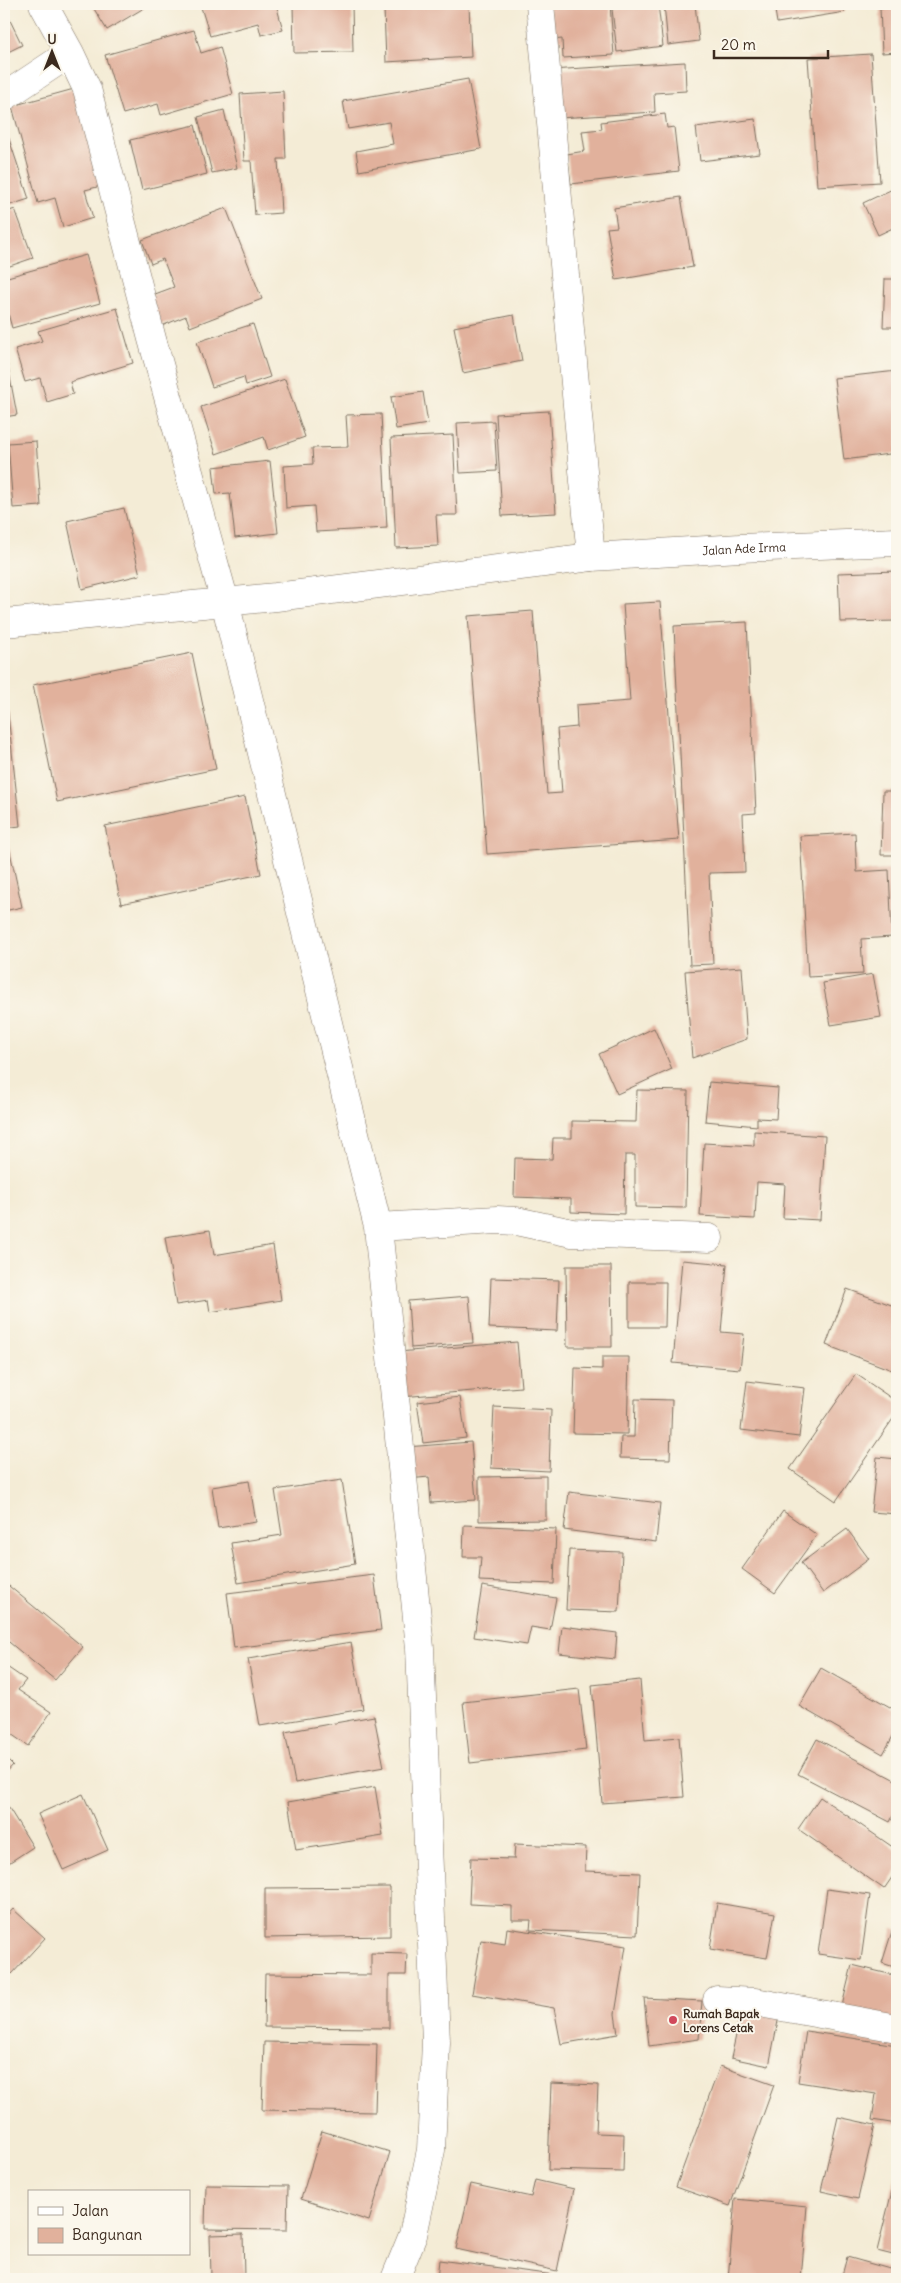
<svg xmlns="http://www.w3.org/2000/svg" width="901" height="2283" font-family="Delius,sans-serif">
  <style>
    .building { fill: #e1b19c }
    .lines { fill: none; stroke-linecap: round; stroke-linejoin: round }
    .minor-casing { stroke: #7c6e5e; stroke-width: 29 }
    .tertiary-casing { stroke: #7c6e5e; stroke-width: 29 }
    .minor { stroke: #fff; stroke-width: 28 }
    .tertiary { stroke: #fff; stroke-width: 28 }
    .poi-dot { fill: #d1495b; stroke: #fbf7ec; stroke-width: 2 }
    .labels { text-anchor: middle; dominant-baseline: central; stroke-width: 4; stroke-linejoin: round; paint-order: stroke }
    .street-label { font-size: 12px; fill: #3b2a1e; stroke: #fbf7ec }
    .poi-label { font-size: 12px; font-weight: bold; fill: #3b2a1e; stroke: #fbf7ec; text-anchor: start }
  </style>
  <rect width="100%" height="100%" fill="#fbf7ec"/>
  <filter id="ink" filterUnits="userSpaceOnUse"><feTurbulence type="fractalNoise" baseFrequency=".02" numOctaves="2"/><feDisplacementMap in="SourceGraphic" scale="10" xChannelSelector="R" yChannelSelector="G"/><feConvolveMatrix kernelMatrix="1 2 1 2 8 2 1 2 1" color-interpolation-filters="sRGB"/></filter>
  <filter id="wash" filterUnits="userSpaceOnUse"><feTurbulence type="fractalNoise" baseFrequency=".0096" numOctaves="4" result="noise"/><feDisplacementMap in="SourceGraphic" scale="20" xChannelSelector="R" yChannelSelector="G"/><feGaussianBlur stdDeviation="1.12" result="paint"/><feColorMatrix in="noise" values="0 0 0 0 0 0 0 0 0 0 0 0 0 0 0 0 0 1.4 0 .05"/><feComposite in="paint" operator="in"/></filter>
  <g filter="url(#wash)">
    <rect width="100%" height="100%" fill="#f4ecd6"/>
    <g id="blocks">
      <!-- building -->
      <path class="building" d="M91,4H148L149,5L107,30Z
        M200,4H276L283,30L261,35L258,23L210,36Z
        M293,4H352L353,52L294,53Z
        M469,4L471,57L386,62L384,9Z
        M549,4H610L614,55L563,58L562,39L552,40Z
        M658,4L663,46L617,52L612,9Z
        M664,4H695L699,41L668,45Z
        M774,4H844L845,12L777,23Z
        M897,7V52L882,53L880,8Z
        M4,8L22,45L4,54Z
        M194,30L201,53L220,47L233,94L161,115L158,104L123,114L105,55Z
        M871,54L880,182L817,186L808,58Z
        M685,62L686,91L654,93L655,112L559,118L550,70Z
        M468,79L481,149L359,171L356,151L393,144L389,122L348,129L343,101Z
        M74,89L101,186L85,190L93,218L63,227L55,198L38,203L12,106Z
        M283,91L286,159H278L281,213L255,215L251,161H244L240,94Z
        M224,110L237,168L212,173L198,117Z
        M665,114L667,128L674,127L679,171L571,184L567,154L585,151L582,131L602,129L601,122Z
        M755,119L760,154L700,161L696,127Z
        M195,125L207,174L142,190L130,140Z
        M8,136L29,199L4,207V137Z
        M897,187V226L878,235L863,203Z
        M681,197L693,267L616,280L607,228L617,227L614,208Z
        M226,208L262,299L190,327L186,316L159,327L147,297L174,287L163,259L151,264L142,240Z
        M15,209L33,258L4,268V213Z
        M86,255L100,303L12,328L4,299V278Z
        M885,279H897V327H883Z
        M117,308L133,363L70,382L73,394L47,402L40,378L25,382L15,349L42,341L38,331Z
        M514,315L522,361L463,373L454,327Z
        M253,324L270,377L246,385L244,377L212,387L197,342Z
        M4,351H5L17,415L4,417Z
        M897,371V453L844,460L834,378Z
        M285,379L305,437L268,450L264,437L216,454L201,407Z
        M423,392L428,424L396,429L391,397Z
        M549,411L556,513L502,516L496,414Z
        M381,414L387,528L316,532L314,506L286,508L284,466L313,464L312,448L348,447L346,415Z
        M494,421L497,471L460,473L457,423Z
        M453,435L457,515H436L438,546L396,548L391,438Z
        M36,441L41,506L13,508L8,443Z
        M270,461L278,533L235,538L230,493L216,494L213,467Z
        M124,508L140,575L82,589L67,521Z
        M897,571V621L840,622L838,573Z
        M660,602L679,840L487,854L468,616L533,611L547,794L562,793L557,729L577,727L576,705L630,701L623,604Z
        M747,622L756,813L743,814L745,872L709,873L713,964L690,965L674,626Z
        M192,653L216,769L57,802L33,685Z
        M4,677L20,826L4,828Z
        M895,688H897V721H896Z
        M883,791H897V855H881Z
        M245,797L261,874L121,904L105,826Z
        M855,833L857,872L889,870L892,937L861,939L863,974L808,977L800,836Z
        M4,838H7L22,907L4,911Z
        M742,967L747,1039L692,1058L685,971Z
        M873,974L881,1017L831,1025L823,983Z
        M654,1028L672,1069L617,1094L599,1054Z
        M709,1082L778,1088L776,1119L757,1118V1126L705,1121Z
        M637,1090L688,1091L686,1208L635,1207V1155H625L624,1214L571,1212V1199L514,1197L515,1158L552,1159L553,1138H572V1121L636,1122Z
        M754,1131L825,1136L820,1220L783,1218L785,1184L757,1182L755,1219L700,1216L704,1143L754,1146Z
        M210,1230L214,1255L273,1245L281,1300L210,1312L208,1300L176,1305L165,1237Z
        M682,1260L727,1264L721,1332L744,1334L740,1369L673,1363Z
        M566,1266H611L612,1347H567Z
        M491,1278L559,1280L557,1331L489,1328Z
        M629,1282H666L665,1327H629Z
        M847,1289L897,1307V1372L826,1345Z
        M469,1296L473,1343L411,1348L408,1301Z
        M517,1342L521,1387L401,1397L398,1352Z
        M602,1357H629L627,1434L573,1433L575,1368L602,1369Z
        M856,1374L897,1402V1413L836,1501L790,1469Z
        M747,1381L805,1388L799,1437L741,1430Z
        M460,1397L466,1438L423,1443L417,1402Z
        M635,1399L672,1400L670,1459L620,1458L621,1437H634Z
        M494,1407L551,1410L549,1471L491,1468Z
        M471,1442L476,1500L431,1503L429,1477L408,1479L406,1447Z
        M877,1457L897,1459V1514L871,1512Z
        M546,1476V1520L479,1521V1477Z
        M342,1480L355,1564L238,1583L231,1543L282,1535L275,1490Z
        M249,1481L256,1522L218,1528L212,1487Z
        M569,1492L660,1503L656,1542L564,1530Z
        M783,1511L817,1535L775,1593L742,1569Z
        M464,1525L556,1529L554,1584L479,1581L481,1557H463Z
        M847,1529L869,1559L823,1593L801,1563Z
        M569,1550L622,1552L619,1612L566,1610Z
        M374,1575L381,1630L234,1648L227,1593Z
        M4,1582L83,1647L55,1680L4,1638Z
        M482,1586L556,1598L550,1630L531,1627L527,1645L474,1637Z
        M562,1626L617,1633L615,1659L559,1653Z
        M351,1642L363,1709L260,1726L248,1659Z
        M4,1665L26,1680L18,1690L51,1712L28,1746L4,1729Z
        M821,1668L897,1711V1729L883,1754L799,1706Z
        M640,1680L645,1740L679,1737L684,1797L602,1803L592,1685Z
        M579,1689L586,1750L470,1763L463,1702Z
        M374,1716L384,1767L295,1783L285,1732Z
        M817,1739L897,1781V1808L890,1822L798,1774Z
        M4,1756L13,1765L4,1775Z
        M375,1787L383,1836L296,1850L288,1802Z
        M83,1794L108,1850L63,1870L38,1814Z
        M820,1797L897,1850V1870L884,1889L798,1829Z
        M7,1805L33,1847L4,1866V1806Z
        M515,1844L586,1847L585,1871L640,1873L637,1935L530,1930L531,1920H512V1906L469,1904L471,1858L514,1859Z
        M390,1887V1936L265,1938V1888Z
        M827,1889L870,1895L861,1960L818,1954Z
        M717,1903L775,1913L767,1958L710,1949Z
        M13,1909L45,1938L12,1974L4,1967V1919Z
        M507,1928L626,1946L615,2014L618,2034L561,2044L554,2008L472,1994L481,1940L505,1944Z
        M893,1928L897,1929V1968L882,1963Z
        M371,1953L407,1954L406,1975H389V2028L264,2027L265,1974L371,1975Z
        M852,1965L897,1976V2024L841,2010Z
        M644,1998L702,2001L699,2039L649,2046Z
        M742,2008L779,2016L769,2066L731,2058Z
        M806,2031L897,2045V2124L872,2120L876,2094L798,2082Z
        M264,2042L377,2044L375,2112L262,2110Z
        M720,2066L774,2085L730,2206L676,2187Z
        M551,2083L598,2085L596,2133L624,2134L623,2172L548,2170Z
        M838,2117L875,2125L858,2199L821,2191Z
        M322,2131L390,2152L369,2221L301,2199Z
        M897,2171V2256L877,2251Z
        M535,2180L574,2189L557,2271L456,2249L471,2184L531,2197Z
        M206,2185L288,2186L287,2230L205,2229Z
        M735,2199L807,2206L801,2279H728Z
        M243,2234L244,2277H211L210,2235Z
        M847,2257L897,2271V2279H841Z
        M439,2260L554,2275L553,2279H437Z"/>
    </g>
  </g>
  <g filter="url(#ink)">
    <use href="#blocks" fill-opacity="0" stroke="#7c6e5e" stroke-width="1"/>
    <g class="lines">
      <!-- minor casing -->
      <g class="minor-casing">
        <path id="minor" d="M43,4L70,53L87,89L152,339L225,602L378,1227L420,1648L436,2042L431,2150L413,2235L395,2279
          M540,4L591,557
          M4,97L70,53
          M378,1227L497,1220L516,1221L572,1233L709,1238
          M717,2000L755,2002L897,2028"/>
      </g>
      <!-- tertiary casing -->
      <g class="tertiary-casing">
        <g id="tertiary">
          <path id="s1" d="M4,623L276,597L591,557L740,548L897,542"/>
        </g>
      </g>
      <!-- minor -->
      <use href="#minor" class="minor"/>
      <!-- tertiary -->
      <use href="#tertiary" class="tertiary"/>
    </g>
  </g>
  <!-- markers -->
  <circle class="poi-dot" cx="673" cy="2020" r="5"/>
  <g class="labels">
    <!-- street labels -->
    <g class="street-label">
      <text stroke="none"><textPath href="#s1" startOffset="744">Jalan Ade Irma</textPath></text>
    </g>
    <!-- poi labels -->
    <g class="poi-label">
      <text x="683" y="2013">Rumah Bapak<tspan x="683" dy="14">Lorens Cetak</tspan></text>
    </g>
  </g>
  <!-- margin -->
  <rect width="901" height="2283" fill="none" stroke="#fbf7ec" stroke-width="20"/>
  <!-- legend -->
  <rect x="28" y="2190" width="162" height="65" fill="#fbf7ec" stroke="#aea59a"/>
  <rect x="38" y="2207" width="25" height="8" fill="#ffffff" stroke="#aea59a"/>
  <text x="72" y="2216" font-size="15" fill="#3b2a1e">Jalan</text>
  <rect x="38" y="2228" width="25" height="15" fill="#e1b19c" stroke="#aea59a"/>
  <text x="72" y="2240" font-size="15" fill="#3b2a1e">Bangunan</text>
  <!-- north arrow -->
  <g transform="translate(52 52)" stroke="#fbf7ec" stroke-width="4" paint-order="stroke">
  <path d="M0-4L9 19L0 12L-9 19Z" fill="#3b2a1e"/>
  <text y="-8" font-size="14" font-weight="bold" text-anchor="middle" fill="#3b2a1e">U</text>
  </g>
  <!-- scale -->
  <path d="M714 50v8h114v-8" fill="none" stroke="#3b2a1e" stroke-width="2.5"/>
  <text x="721" y="50" font-size="15" fill="#3b2a1e" stroke="#fbf7ec" stroke-width="4" paint-order="stroke">20 m</text>
</svg>
